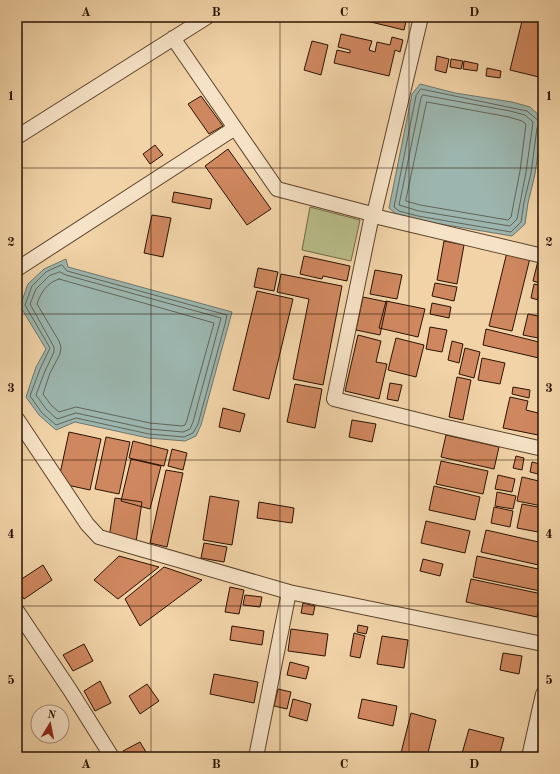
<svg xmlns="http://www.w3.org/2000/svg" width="560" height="774" font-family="'Old Standard TT',serif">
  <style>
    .green { fill: #b8bd89; stroke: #716846 }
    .water { fill: #9cb6af; stroke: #6e756a }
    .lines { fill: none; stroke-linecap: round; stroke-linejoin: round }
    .shore { stroke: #636458; stroke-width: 1 }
    .building { fill: #cf875f; stroke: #2a1302 }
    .minor-casing { stroke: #5c432b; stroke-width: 16 }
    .minor { stroke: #f6e2c6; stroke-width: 14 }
    .grid { fill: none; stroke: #2a1302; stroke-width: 1; stroke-opacity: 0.55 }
    .neatline { fill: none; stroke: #2a1302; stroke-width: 1.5 }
    .grid-label { font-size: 13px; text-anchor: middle; font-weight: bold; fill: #2a1302 }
  </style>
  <rect width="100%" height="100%" fill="#f1d3a7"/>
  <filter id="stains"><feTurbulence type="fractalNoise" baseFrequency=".005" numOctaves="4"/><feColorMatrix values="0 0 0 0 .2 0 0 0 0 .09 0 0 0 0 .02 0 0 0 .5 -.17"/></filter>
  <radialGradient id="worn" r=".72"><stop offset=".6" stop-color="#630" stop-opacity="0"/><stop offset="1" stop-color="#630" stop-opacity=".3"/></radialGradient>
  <!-- green -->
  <path class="green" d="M310,207L360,220L351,261L302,250Z"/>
  <!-- water -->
  <path class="water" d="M420,84L455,93L512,102L530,107L543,119L535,174L528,203L525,224L512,236L417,220L397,215L389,208L412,94Z
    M66,259L68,267L232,312L201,425L196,436L185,441L148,438L75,422L56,430L39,415L26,397L36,367L46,349L20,306L28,284L44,269Z"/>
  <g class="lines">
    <!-- shore -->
    <path class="shore" d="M421,89L527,111L540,122V124L537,128L531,173L524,202L521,222L511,232L418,216L399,211L394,207L416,96Z
      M423,95L510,111L525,115L533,122L526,172L517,219L510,226L419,211L399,205L421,98Z
      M427,102L509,117L522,121L526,124L520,171L511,217L508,220L420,205L406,201Z
      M62,265L67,271L227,315L225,324L198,424L193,433L184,437L149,434L76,418L56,425L42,413L30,396L40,369L50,348L25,305L32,286L46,272Z
      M60,272L66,275L221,318L193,422L190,429L183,432L149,429L76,413L57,419L46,409L36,395L45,371L54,352V347L30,304L36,289L49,276Z
      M59,279L214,323L187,420L185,425L182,426L150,423L76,407L59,412L51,405L43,394L50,373L60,354L61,347L59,341L37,304C41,292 47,283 59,279Z"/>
  </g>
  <!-- building -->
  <path class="building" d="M350,17H407L404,30Z
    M523,17H543V78L510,70Z
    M341,34L372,41L369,50L375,52L377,42L390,45L392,37L403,40L400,52L395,50L389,76L334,63L337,50L350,53V50L338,47Z
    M312,41L328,45L321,75L304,70Z
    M437,56L449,59L446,73L435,70Z
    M451,59L463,61L461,69L450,67Z
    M464,61L478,64L477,71L463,69Z
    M487,68L501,71L500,78L486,76Z
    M201,96L223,126L209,134L188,104Z
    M155,145L163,155L150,164L143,154Z
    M228,149L271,209L247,225L205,166Z
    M174,192L212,199L210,209L172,202Z
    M543,211V231L539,230Z
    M152,215L171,218L163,257L144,253Z
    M444,241L464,245L457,284L437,280Z
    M507,252L530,258L512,331L489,326Z
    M304,256L350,266L347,281L323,276L322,279L300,274Z
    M538,261L543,263V284L533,281Z
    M258,268L278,272L274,291L254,287Z
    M375,270L402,275L397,299L370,294Z
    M281,274L342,286L323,385L293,379L309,299L277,292Z
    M435,283L457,287L454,301L432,296Z
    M534,284L543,286V301L531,298Z
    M257,291L293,299L269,399L233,390Z
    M363,297L387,302L380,335L356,330Z
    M386,301L425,309L418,337L379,328Z
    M432,303L451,307L449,318L430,314Z
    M528,314L543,317V339L523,335Z
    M430,327L447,330L442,352L426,349Z
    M486,329L543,343V359L483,345Z
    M358,335L381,341L376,362L387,364L379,399L345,391Z
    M396,338L424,345L416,377L388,370Z
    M452,341L463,344L459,363L448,360Z
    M465,348L480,352L474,378L459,374Z
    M482,358L505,363L500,384L478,380Z
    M457,377L471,380L463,420L449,417Z
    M390,383L402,385L398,401L387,399Z
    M295,384L322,389L315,428L287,422Z
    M513,387L530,390L529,398L512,394Z
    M510,397L528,401L526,410L542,414L538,435L503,428Z
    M223,408L245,414L240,432L219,427Z
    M352,420L376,424L372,442L349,437Z
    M542,427L543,428V435H540Z
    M69,432L101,439L90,490L58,483Z
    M446,435L499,447L494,469L441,457Z
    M106,437L130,442L119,494L95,489Z
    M133,441L168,450L164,466L129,458Z
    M172,449L187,453L183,470L168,466Z
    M516,456L524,458L522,470L513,468Z
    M131,459L161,466L150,509L121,501Z
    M441,461L488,471L483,494L436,484Z
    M532,462L540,464L538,474L530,472Z
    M541,464L543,465V475H539Z
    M166,470L183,473L167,547L150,543Z
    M498,475L515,479L512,492L495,489Z
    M522,477L543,482L542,506L517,501Z
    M434,486L480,497L475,520L429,510Z
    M497,492L516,496L513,509L495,506Z
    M210,496L239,501L232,545L203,540Z
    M115,498L142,502L136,542L109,538Z
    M259,502L294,508L292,523L257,518Z
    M522,504L543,508V533L517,528Z
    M494,507L513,511L510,527L491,523Z
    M426,521L470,531L465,553L421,543Z
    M486,530L543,543V566L481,552Z
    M204,543L227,547L224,562L201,558Z
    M119,556L159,567L118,599L94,580Z
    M477,556L543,570V577L540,591L473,577Z
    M423,559L443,564L440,576L420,571Z
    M43,565L52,580L24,599L17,589V582Z
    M164,567L202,580L140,626L125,599Z
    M471,579L542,594L537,617L466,602Z
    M230,587L244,590L239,614L225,612Z
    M245,595L262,597L260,607L243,605Z
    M303,603L315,606L313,615L301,613Z
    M358,625L368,627L366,634L357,632Z
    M232,626L264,631L262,645L230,640Z
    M291,629L328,634L325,656L288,651Z
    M354,633L365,636L360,658L350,656Z
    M382,636L408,640L404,668L377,664Z
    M84,644L93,661L73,671L63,655Z
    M503,653L522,656L519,674L500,670Z
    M290,662L309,667L306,679L287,675Z
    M214,674L258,682L254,703L210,694Z
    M100,681L111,703L95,711L84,691Z
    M147,684L159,701L140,714L129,696Z
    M278,689L291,692L287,709L274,706Z
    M293,699L311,704L307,721L289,716Z
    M362,699L397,706L393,726L358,718Z
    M411,713L436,720L427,757H400Z
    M469,729L504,738L499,757H461Z
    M140,742L149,757H127L123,751Z"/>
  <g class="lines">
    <!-- minor casing -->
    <g class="minor-casing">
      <path id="minor" d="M173,38L277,189L368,213
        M17,137L207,17
        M375,210L421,17
        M378,217L543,256
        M371,220L334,399L442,426L543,449
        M17,269L235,128
        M17,419L87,524L99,537L289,592L543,644
        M17,611L70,690L112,757
        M256,757L289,592
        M529,757L543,694"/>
    </g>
    <!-- minor -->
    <use href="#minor" class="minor"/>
  </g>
  <!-- grid -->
  <path class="grid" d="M151,17V757M280,17V757M409,17V757M17,168H543M17,314H543M17,460H543M17,606H543"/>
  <!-- margin -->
  <rect width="560" height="774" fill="none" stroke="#f1d3a7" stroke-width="44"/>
  <!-- north arrow -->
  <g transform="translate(50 724) rotate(10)"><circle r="19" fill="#f6e2c6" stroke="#a48f78"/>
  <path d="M0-3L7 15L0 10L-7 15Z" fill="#8f2418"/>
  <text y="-6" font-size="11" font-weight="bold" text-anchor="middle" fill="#2a1302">N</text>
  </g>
  <rect x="22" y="22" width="516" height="730" class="neatline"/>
  <g class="grid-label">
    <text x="86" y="16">A</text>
    <text x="216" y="16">B</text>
    <text x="344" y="16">C</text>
    <text x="474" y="16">D</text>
    <text x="11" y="100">1</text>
    <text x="549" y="100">1</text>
    <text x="11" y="246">2</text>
    <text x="549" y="246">2</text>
    <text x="11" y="392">3</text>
    <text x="549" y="392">3</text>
    <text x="11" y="538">4</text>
    <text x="549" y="538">4</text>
    <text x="11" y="684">5</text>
    <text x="549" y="684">5</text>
    <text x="86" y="768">A</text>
    <text x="216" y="768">B</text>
    <text x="344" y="768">C</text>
    <text x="474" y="768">D</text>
  </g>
  <rect width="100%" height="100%" filter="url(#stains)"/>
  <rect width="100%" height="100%" fill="url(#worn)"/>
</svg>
